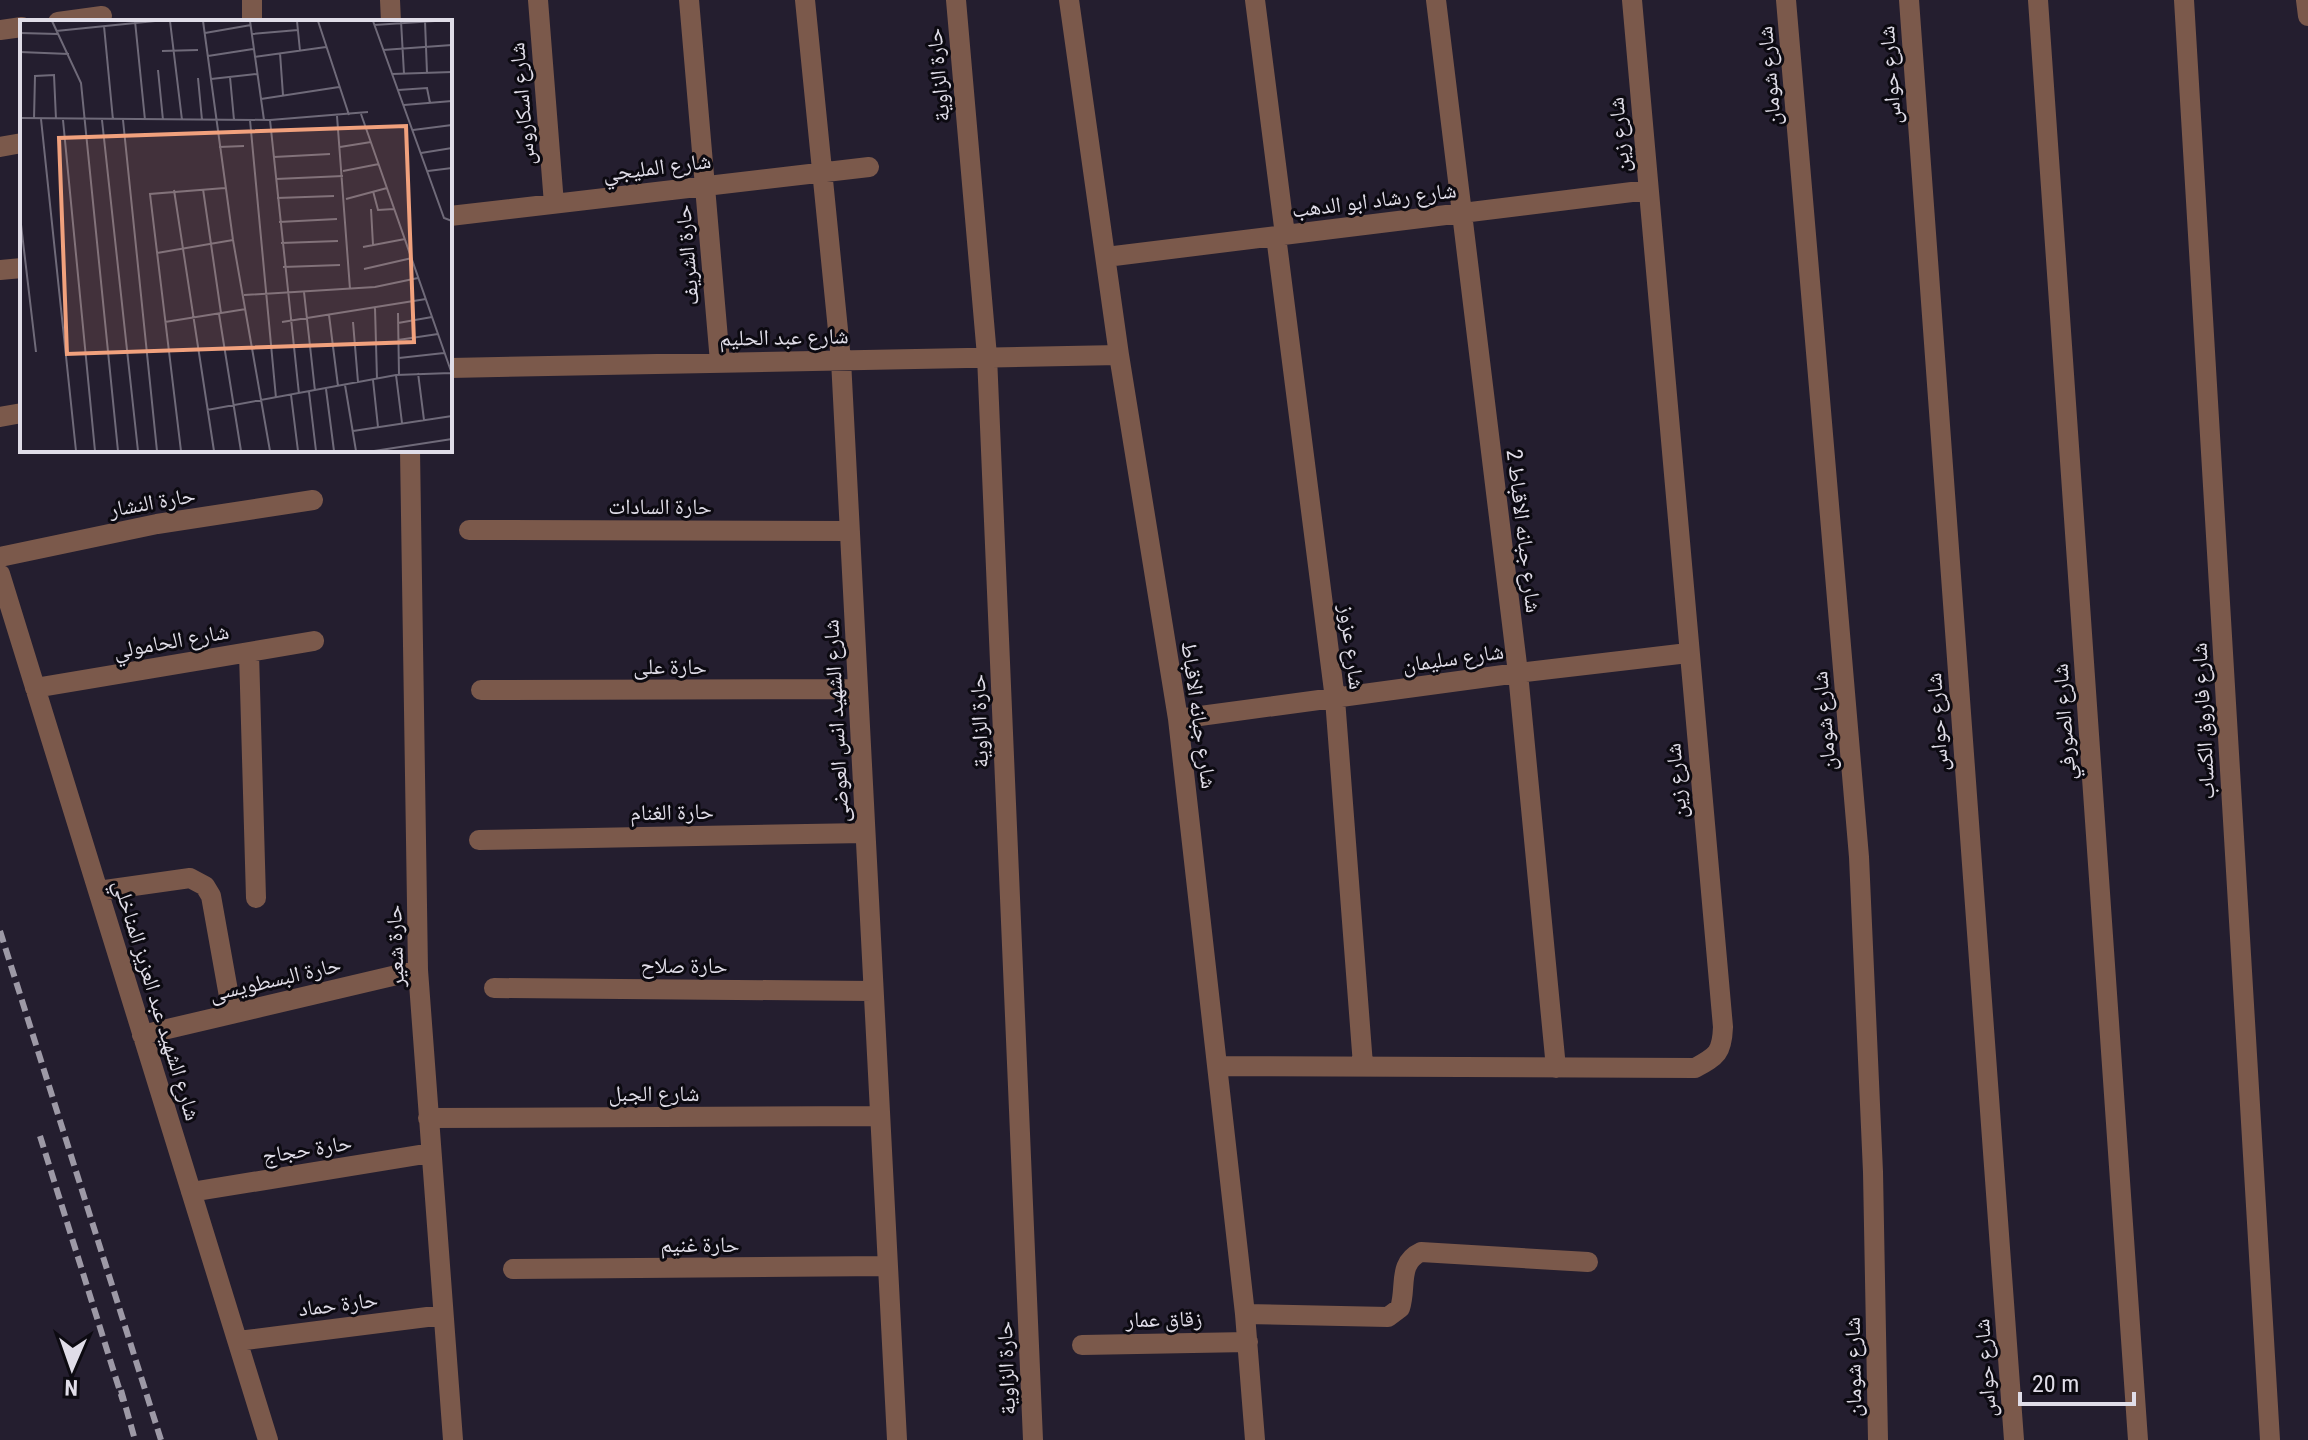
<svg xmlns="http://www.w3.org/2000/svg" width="2308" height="1440" font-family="'Roboto Condensed','Noto Naskh Arabic',sans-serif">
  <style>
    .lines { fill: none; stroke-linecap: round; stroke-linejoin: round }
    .minor { stroke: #7b594b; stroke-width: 20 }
    .rail { stroke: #9d99a6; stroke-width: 6; stroke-dasharray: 12 6; stroke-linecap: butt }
    .labels { text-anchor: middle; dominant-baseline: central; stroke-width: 6; stroke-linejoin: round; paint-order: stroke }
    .street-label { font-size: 22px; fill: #e0dde8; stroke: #0c0a11 }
    .inset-road { fill: none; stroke: #6f6a79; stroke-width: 2 }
    .view { fill: #f1a17d; fill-opacity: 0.15; stroke: #f1a17d; stroke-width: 4 }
    .inset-edge { fill: none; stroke: #e0dde8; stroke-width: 4 }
  </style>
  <rect width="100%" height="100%" fill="#241e2f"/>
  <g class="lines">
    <!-- minor -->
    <path class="minor" d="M252,0V22
      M390,0L391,22
      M538,0L554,204
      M689,0L720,362
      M805,0L841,360L897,1440
      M956,0L987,356L1033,1440
      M1069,0L1119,355L1178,719L1245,1314L1255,1440
      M1255,0L1285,235
      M1436,0L1518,673L1556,1068
      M1786,0L1859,857L1873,1172L1878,1440
      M1909,0L2014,1440
      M2038,0L2138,1440
      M2184,0L2270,1440
      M2306,0L2308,16
      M58,22L102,16
      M0,30L22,27
      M0,147L22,143
      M450,216L869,167
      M1276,236L1335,699L1363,1065
      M1106,257L1648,190
      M0,270L22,268
      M450,368L1119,355
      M0,417L22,413
      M410,450L418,970L453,1440
      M469,530L850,531
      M0,557L157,524L313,500
      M0,574L268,1440
      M249,653L256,898
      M35,688L314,641
      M481,690L858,689
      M1178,719L1518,673L1688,653
      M479,840L865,833
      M98,891L190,878L205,886L211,896L232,1013
      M494,988L873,991
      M142,1035L418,970
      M1217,1066L1695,1068C1717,1056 1722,1053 1723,1027L1632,0
      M428,1118L880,1116
      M191,1192L431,1153
      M513,1269L888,1266
      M1245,1314L1388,1317L1400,1308C1407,1287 1397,1263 1421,1252L1588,1262
      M238,1341L443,1315
      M1082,1345L1248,1342"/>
    <!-- rail -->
    <path class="rail" d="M0,931L161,1440
      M40,1136L123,1401
      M121,1390L135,1440"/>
  </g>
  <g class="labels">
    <!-- street labels -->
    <g class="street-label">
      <text transform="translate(938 75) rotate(-95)">حارة الزاوية</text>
      <text transform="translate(1890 75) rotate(-94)">شارع حواس</text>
      <text transform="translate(1769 76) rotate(-95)">شارع شومان</text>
      <text transform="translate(522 104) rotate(-95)">شارع اسكاروس</text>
      <text transform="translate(1619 135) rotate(-95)">شارع زين</text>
      <text transform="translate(657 167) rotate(-7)">شارع المليجي</text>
      <text transform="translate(1374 200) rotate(-7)">شارع رشاد ابو الدهب</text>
      <text transform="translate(687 255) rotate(-95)">حارة الشريف</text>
      <text transform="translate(784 337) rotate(-1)">شارع عبد الحليم</text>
      <text transform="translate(152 502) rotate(-10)">حارة النشار</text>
      <text x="660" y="506">حارة السادات</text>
      <text transform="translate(1524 531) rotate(83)">شارع جبانه الاقباط 2</text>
      <text transform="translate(171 641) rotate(-10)">شارع الحامولي</text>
      <text transform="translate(1352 647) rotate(83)">شارع عزوز</text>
      <text transform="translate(1453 658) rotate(-8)">شارع سليمان</text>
      <text x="670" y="666">حارة على</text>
      <text transform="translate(1199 715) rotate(82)">شارع جبانه الاقباط</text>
      <text transform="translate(836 721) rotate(-93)">شارع الشهيد انس العوضى</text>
      <text transform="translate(979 721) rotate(-92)">حارة الزاوية</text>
      <text transform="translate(1824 721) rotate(-95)">شارع شومان</text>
      <text transform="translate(2203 721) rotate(-93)">شارع فاروق الكساب</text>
      <text transform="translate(1937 722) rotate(-94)">شارع حواس</text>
      <text transform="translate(2064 722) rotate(-94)">شارع الصورفي</text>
      <text transform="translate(1676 781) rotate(-95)">شارع زين</text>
      <text transform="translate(672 812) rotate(-1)">حارة الغنام</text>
      <text transform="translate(395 946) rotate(-92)">حارة شعير</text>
      <text x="684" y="965">حارة صلاح</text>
      <text transform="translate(275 979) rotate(-13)">حارة البسطويسى</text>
      <text transform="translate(157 1000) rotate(73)">شارع الشهيد عبد العزيز المناخلي</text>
      <text x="654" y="1093">شارع الجبل</text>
      <text transform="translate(307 1149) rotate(-9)">حارة حجاج</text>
      <text x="700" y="1244">حارة غنيم</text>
      <text transform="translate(338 1304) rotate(-7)">حارة حماد</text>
      <text transform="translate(1164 1319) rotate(-1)">زقاق عمار</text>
      <text transform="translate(1853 1367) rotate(-91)">شارع شومان</text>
      <text transform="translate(1006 1368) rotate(-92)">حارة الزاوية</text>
      <text transform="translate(1985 1368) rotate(-94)">شارع حواس</text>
    </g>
  </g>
  <!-- overview -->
  <g transform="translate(20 20)">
    <rect width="432" height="432" fill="#241e2f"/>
    <path class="inset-road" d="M32,1L61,63L98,431M115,1L125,100M150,1L162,100M183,1L213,220L250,431M230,1L244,100M277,1L280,31M298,1L329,95M353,1L424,198L432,201M381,1L384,54M405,1L407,53M354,5L415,1M84,6L93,100M36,11L135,1M0,13L38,14M185,13L231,5M232,14L278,10M363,30L432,25M142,31L178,30M0,32L49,34M260,33L263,75M188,36L233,29M234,37L306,27M138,50L143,100M372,54L432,52M210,57L214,100M178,58L182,100M191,59L237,54M378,70L407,68L410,83M241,79L319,67M384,85L432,81M341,94L432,354M317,96L330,269M0,98L250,100L348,92M14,99L15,56L34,55L36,99M21,99L56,431M43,100L75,431M82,100L118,431M103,100L137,431M230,100L256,378M250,100L279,374M393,110L432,105M199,127L224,126M320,127L351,122M401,133L432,128M254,137L310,134M323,151L359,144M408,151L432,148M256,159L323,156M183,169L201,293M154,170L194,431M353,171L358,190L374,189M257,178L314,176M326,179L367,168M351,189L353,225M0,196L16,332M259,202L317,199M261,223L318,221M343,227L385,219M137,233L213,220M263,247L320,245M344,249L392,238M284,272L295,371M224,275L355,267L398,258M355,288L357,359M378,293L379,355M199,294L221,431M309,295L318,366M145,302L226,289M262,302L406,279M333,302L338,362M378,303L412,297M378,320L418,314M379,338L424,333M398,353L404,400M376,355L382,403M353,360L358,407M325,365L336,431M306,369L314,431M289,372L296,431M271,375L278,431M187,390L376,355L431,353M333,411L432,396M161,431L130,174L205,168M354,431L432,419"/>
    <path class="view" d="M386,106L394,322L47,334L39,118Z"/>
    <rect width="432" height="432" class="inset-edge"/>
  </g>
  <!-- north arrow -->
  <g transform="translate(72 1368) rotate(182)" stroke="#0c0a11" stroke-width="6" paint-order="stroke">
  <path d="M0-6L14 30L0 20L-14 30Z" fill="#e0dde8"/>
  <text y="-12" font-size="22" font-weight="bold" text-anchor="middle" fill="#e0dde8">N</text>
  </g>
  <!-- scale -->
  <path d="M2020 1392v12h114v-12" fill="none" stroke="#e0dde8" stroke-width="4"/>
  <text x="2032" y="1392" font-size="24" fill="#e0dde8" stroke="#0c0a11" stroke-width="6" paint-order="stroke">20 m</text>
</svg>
